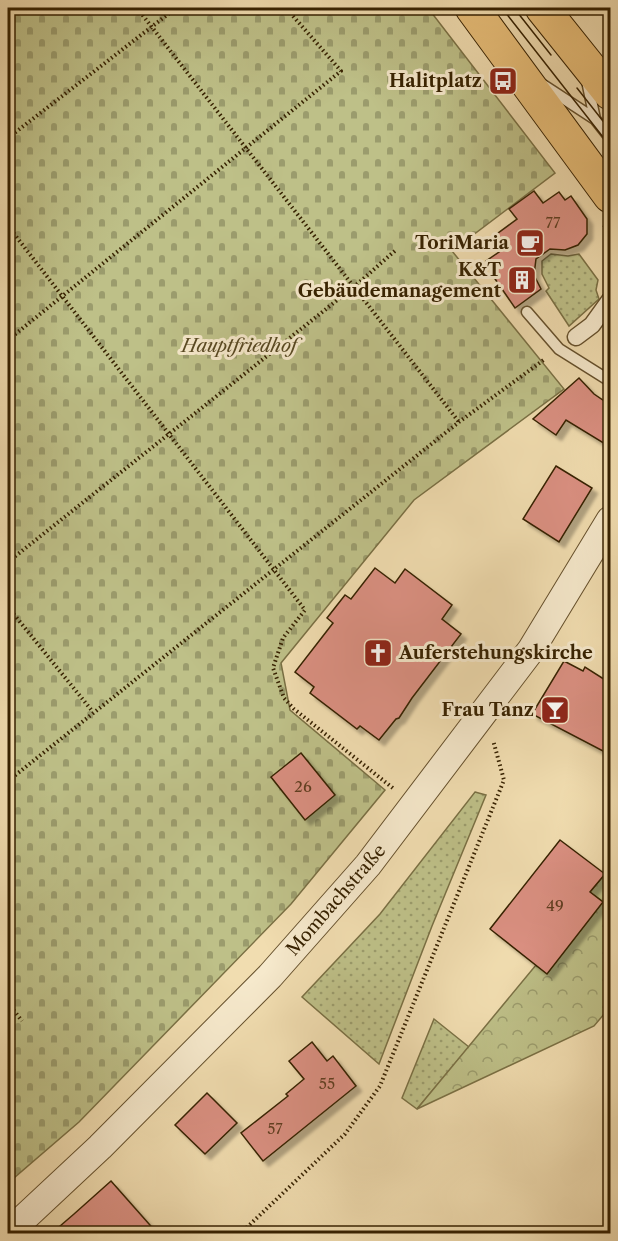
<svg xmlns="http://www.w3.org/2000/svg" width="618" height="1241" font-family="'Libre Caslon Text',serif">
  <style>
    .grass { fill: url(#grass-dots); stroke: #7a7044; stroke-width: 1.5 }
    .forest { fill: url(#forest-crowns); stroke: #7a7044; stroke-width: 1.5 }
    .cemetery { fill: url(#cemetery-stones); stroke: #7a7044; stroke-width: 1.5 }
    .building { fill: #db9082; stroke: #362100; stroke-width: 1.5; filter: url(#shadow) }
    .lines { fill: none; stroke-linecap: round; stroke-linejoin: round }
    .service-casing { stroke: #65502c; stroke-width: 13 }
    .pedestrian-casing { stroke: #65502c; stroke-width: 19 }
    .tertiary-casing { stroke: #65502c; stroke-width: 29 }
    .primary-casing { stroke: #362100; stroke-width: 35 }
    .path { stroke: #362100; stroke-width: 4; stroke-dasharray: 1.5 3; stroke-linecap: butt }
    .service { stroke: #f6e9cc; stroke-width: 10 }
    .pedestrian { stroke: #f6e9cc; stroke-width: 16 }
    .tertiary { stroke: #f6e9cc; stroke-width: 27 }
    .primary { stroke: #e8be78; stroke-width: 33 }
    .tram { stroke: #362100; stroke-width: 1.5 }
    .labels { text-anchor: middle; dominant-baseline: central; stroke-width: 6; stroke-linejoin: round; paint-order: stroke }
    .number-label { font-size: 15px; fill: #5f3d20 }
    .poi-label { font-size: 18px; font-weight: bold; fill: #362100; stroke: #f6e9cc; text-anchor: end }
    .park-label { font-size: 18px; font-style: italic; fill: #584922; stroke: #f6e9cc }
    .street-label { font-size: 18px; fill: #362100; stroke: #f6e9cc }
  </style>
  <defs>
    <pattern id="grass-dots" width="8" height="8" patternUnits="userSpaceOnUse" patternTransform="scale(1.5)"><rect width="8" height="8" fill="#bec088"/><path d="M2 2h.1M6 6h.1" fill="none" stroke="#9b9c6d" stroke-width="1.8" stroke-linecap="round"/></pattern>
    <pattern id="forest-crowns" width="20" height="18" patternUnits="userSpaceOnUse" patternTransform="scale(1.5)"><rect width="20" height="18" fill="#bec088"/><path d="M2 6a3 3 0 1 1 6 0M12 15a3 3 0 1 1 6 0" fill="none" stroke="#9b9c6d"/></pattern>
    <pattern id="cemetery-stones" width="16" height="16" patternUnits="userSpaceOnUse" patternTransform="scale(1.5)"><rect width="16" height="16" fill="#bec088"/><path d="M2 7V4a2 2 0 0 1 4 0v3zM10 15v-3a2 2 0 0 1 4 0v3z" fill="#9b9c6d"/></pattern>
    <filter id="shadow"><feDropShadow dx="5.5" dy="5.5" stdDeviation="1.5" flood-color="#0004"/></filter>
  </defs>
  <rect width="100%" height="100%" fill="#f1ddb0"/>
  <filter id="stains"><feTurbulence type="fractalNoise" baseFrequency=".00333" numOctaves="4"/><feColorMatrix values="0 0 0 0 .2 0 0 0 0 .09 0 0 0 0 .02 0 0 0 .5 -.17"/></filter>
  <radialGradient id="worn" r=".72"><stop offset=".6" stop-color="#630" stop-opacity="0"/><stop offset="1" stop-color="#630" stop-opacity=".3"/></radialGradient>
  <!-- grass -->
  <path class="grass" d="M551,254L568,256L579,254L598,280L596,290L599,299L569,326L546,291L549,288L542,274V261Z
    M475,792L486,795L432,926L379,1064L302,997L380,914Z
    M434,1019L469,1047L417,1109L402,1098Z"/>
  <!-- forest -->
  <path class="forest" d="M610,867V1007L594,1026L417,1109L536,965L547,973L603,902L590,892Z"/>
  <!-- cemetery -->
  <path class="cemetery" d="M8,8H428L555,173L452,251L564,389L414,500L281,663L290,710L385,790L291,904L79,1122L8,1183Z"/>
  <!-- building -->
  <path class="building" d="M534,191L543,203L559,192L565,200L571,196L587,219V234L578,245L565,250L550,249L536,259L534,275L541,289L515,308L491,273L493,271L486,261L499,252L490,239L517,219L509,209Z
    M579,378L594,394L610,405V447L566,420L556,435L533,419Z
    M556,466L592,488L559,542L523,519Z
    M375,568L395,583L405,569L452,605L442,619L461,634L412,698L399,718L396,719L379,740L360,726L357,729L310,693L314,687L295,672L333,623L327,618L345,595L351,599Z
    M564,661L583,671L585,667L610,683V740L603,751L532,714Z
    M301,753L335,795L305,820L271,777Z
    M560,840L605,874L590,892L603,902L547,974L490,929Z
    M312,1042L327,1061L333,1056L356,1086L263,1161L241,1133L288,1096L286,1094L304,1079L289,1061Z
    M207,1093L237,1123L205,1154L175,1125Z
    M111,1181L157,1233H52L74,1214Z"/>
  <g class="lines">
    <!-- service casing -->
    <g class="service-casing">
      <path id="service" d="M587,81L595,119
        M543,85L595,119L610,138
        M527,312L559,349L610,381"/>
    </g>
    <!-- pedestrian casing -->
    <g class="pedestrian-casing">
      <path id="pedestrian" d="M576,337L592,325L610,300"/>
    </g>
    <!-- tertiary casing -->
    <g class="tertiary-casing">
      <path id="tertiary" d="M8,1233L100,1147L270,976L368,865L531,650L610,520"/>
    </g>
    <!-- primary casing -->
    <g class="primary-casing">
      <path id="primary" d="M472,8L610,196
        M542,8L610,93"/>
    </g>
    <!-- path -->
    <path class="path" d="M137,8L459,422
      M8,138L176,8
      M604,225L610,234
      M8,226L305,610L283,638L273,668L284,698L294,709L394,789
      M8,340L341,71L286,8
      M8,562L355,286L397,249
      M8,607L93,712
      M8,781L459,422L545,359
      M8,1003L22,1021
      M240,1234L345,1134L380,1086L504,780L493,740"/>
    <!-- service -->
    <use href="#service" class="service"/>
    <!-- pedestrian -->
    <use href="#pedestrian" class="pedestrian"/>
    <!-- tertiary -->
    <use href="#tertiary" class="tertiary"/>
    <!-- primary -->
    <use href="#primary" class="primary"/>
    <!-- tram -->
    <path class="tram" d="M502,8L610,146
      M514,8L551,55
      M577,88L610,130"/>
  </g>
  <!-- icons -->
  <defs>
    <g id="bus-square" transform="scale(1.5)"><rect x="-9" y="-9" width="18" height="18" rx="4" fill="#8f2418" stroke="#f6e9cc"/><path d="M-5-6H5V4H4V6H2V4H-2V6H-4V4H-5ZM-3.5-4V0h7V-4ZM-3.5 1.2v1.5H-2V1.2ZM2 1.2v1.5H3.5V1.2Z" fill="#fff"/></g>
    <g id="cafe-square" transform="scale(1.5)"><rect x="-9" y="-9" width="18" height="18" rx="4" fill="#8f2418" stroke="#f6e9cc"/><path d="M-5.5-4.5H6V0H3Q3 3.5 0 3.5H-2.5Q-5.5 3.5-5.5 0ZM3-3.2v2h1.7v-2ZM-6 4.5H4V6H-6Z" fill="#fff"/></g>
    <g id="building-square" transform="scale(1.5)"><rect x="-9" y="-9" width="18" height="18" rx="4" fill="#8f2418" stroke="#f6e9cc"/><path d="M-4-6H4V6H1V3H-1V6H-4ZM-2.5-4.3h1.7v1.8h-1.7ZM.8-4.3h1.7v1.8H.8ZM-2.5-1h1.7V.8h-1.7ZM.8-1h1.7V.8H.8Z" fill="#fff"/></g>
    <g id="church-square" transform="scale(1.5)"><rect x="-9" y="-9" width="18" height="18" rx="4" fill="#8f2418" stroke="#f6e9cc"/><path d="M-1.2-6h2.4v3.5h3.3v2.4h-3.3V6h-2.4V-.1h-3.3v-2.4h3.3Z" fill="#fff"/></g>
    <g id="bar-square" transform="scale(1.5)"><rect x="-9" y="-9" width="18" height="18" rx="4" fill="#8f2418" stroke="#f6e9cc"/><path d="M-6-5H6L.8 .8V4.5H3.5V6h-7V4.5H-.8V.8Z" fill="#fff"/></g>
  </defs>
  <g fill-rule="evenodd">
    <use href="#bus-square" x="503" y="81"/>
    <use href="#cafe-square" x="530" y="243"/>
    <use href="#building-square" x="522" y="280"/>
    <use href="#church-square" x="378" y="653"/>
    <use href="#bar-square" x="555" y="710"/>
  </g>
  <g class="labels">
    <!-- number labels -->
    <g class="number-label">
      <text x="553" y="222">77</text>
      <text x="303" y="786">26</text>
      <text x="555" y="905">49</text>
      <text x="327" y="1083">55</text>
      <text x="275" y="1128">57</text>
    </g>
    <!-- poi labels -->
    <g class="poi-label">
      <text x="482" y="81">Halitplatz</text>
      <text x="509" y="243">ToriMaria</text>
      <text x="501" y="270">K&amp;T<tspan x="501" dy="21">Gebäudemanagement</tspan></text>
      <text x="399" y="653" text-anchor="start">Auferstehungskirche</text>
      <text x="534" y="710">Frau Tanz</text>
    </g>
    <!-- park labels -->
    <g class="park-label">
      <text x="239" y="346">Hauptfriedhof</text>
    </g>
    <!-- street labels -->
    <g class="street-label">
      <text transform="translate(336 900) rotate(-49)">Mombachstraße</text>
    </g>
  </g>
  <!-- margin -->
  <rect width="618" height="1241" fill="none" stroke="#f1ddb0" stroke-width="30"/>
  <rect x="9" y="9" width="600" height="1223" fill="none" stroke="#362100" stroke-width="3"/>
  <rect x="15" y="15" width="588" height="1211" fill="none" stroke="#362100" stroke-width="1.5"/>
  <rect width="100%" height="100%" filter="url(#stains)"/>
  <rect width="100%" height="100%" fill="url(#worn)"/>
</svg>
